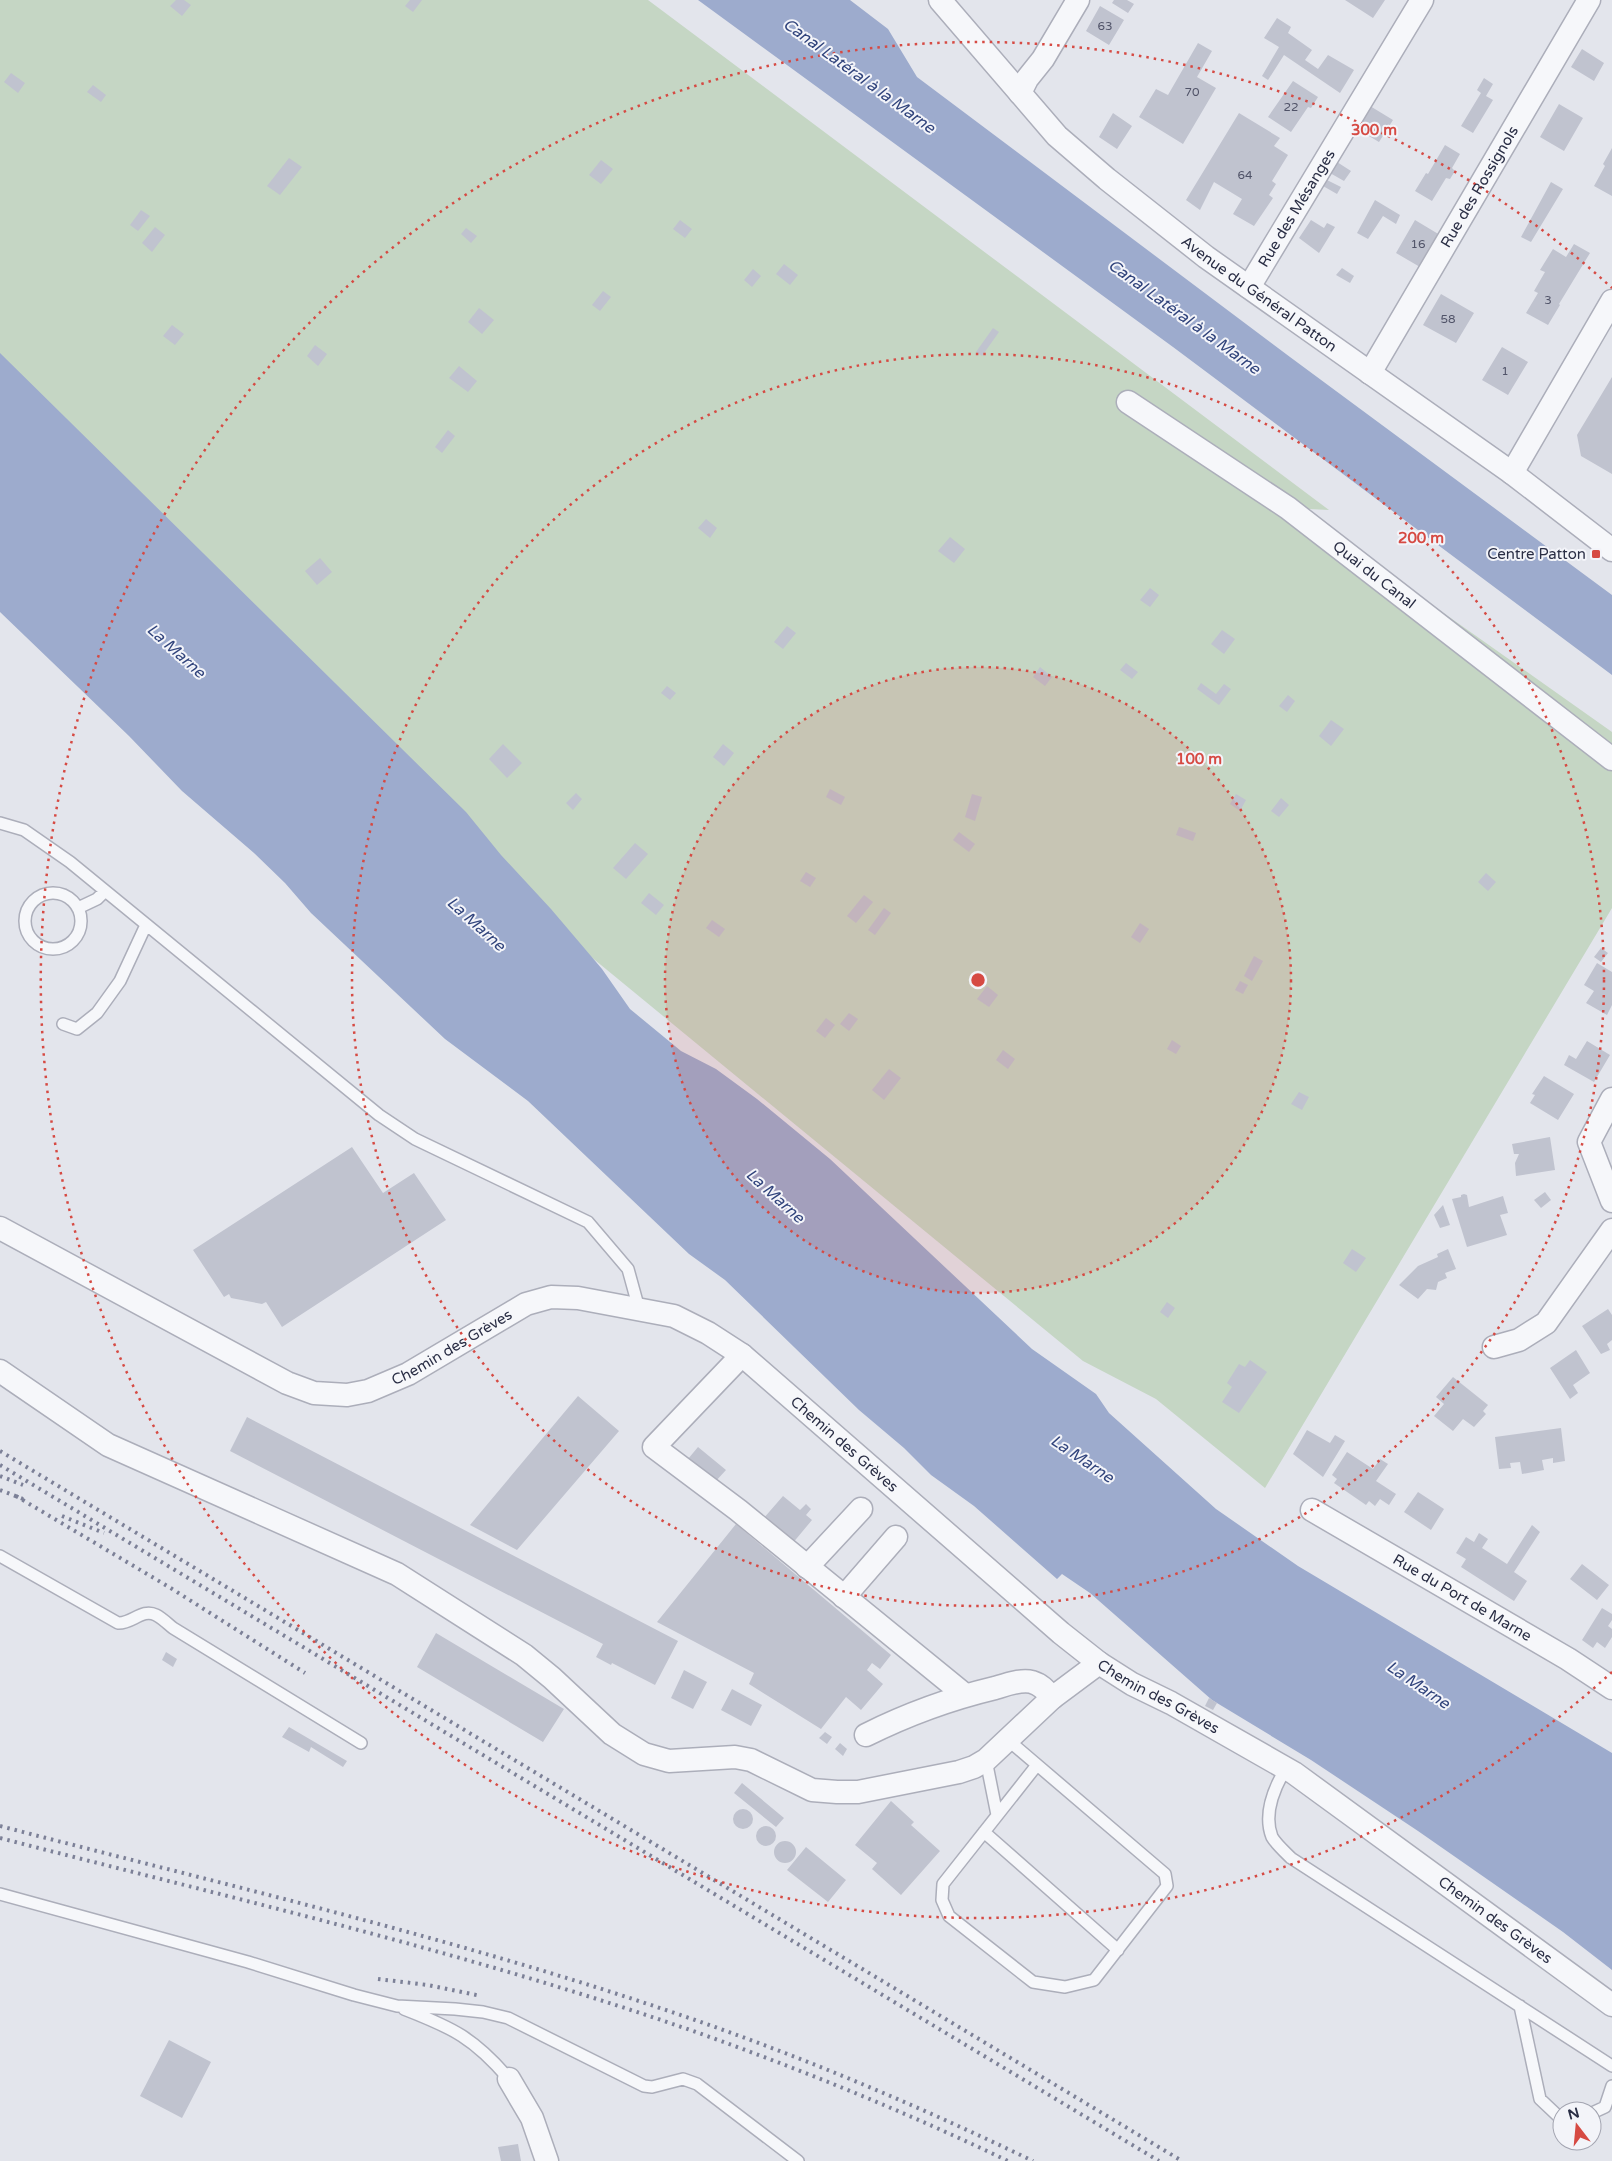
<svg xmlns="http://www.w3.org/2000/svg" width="1612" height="2161" font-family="'Varela Round',sans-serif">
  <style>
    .green { fill: #c5d6c4 }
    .water { fill: #9dabcd }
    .building { fill: #c0c3cf }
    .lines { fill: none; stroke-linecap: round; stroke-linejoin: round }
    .service-casing { stroke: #acaeba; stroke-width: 14 }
    .minor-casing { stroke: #acaeba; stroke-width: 25 }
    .service { stroke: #f6f7fa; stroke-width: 11 }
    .minor { stroke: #f6f7fa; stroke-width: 22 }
    .rail { stroke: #7c8097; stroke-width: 4; stroke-dasharray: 2.5 5; stroke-linecap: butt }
    .ring { fill: none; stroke: #d64a43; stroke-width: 2.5; stroke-dasharray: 2.5 5 }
    .poi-dot { fill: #d64a43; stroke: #f3f4f9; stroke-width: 2 }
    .labels { text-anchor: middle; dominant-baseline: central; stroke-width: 4; stroke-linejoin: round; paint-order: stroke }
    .number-label { font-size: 12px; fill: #505368 }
    .street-label { font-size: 15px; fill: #2a2e45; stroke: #f3f4f9 }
    .poi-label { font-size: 15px; fill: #2a2e45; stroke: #f3f4f9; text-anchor: end }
    .water-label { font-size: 16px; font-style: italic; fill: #31447c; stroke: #f3f4f9 }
    .centre { fill: #d64a43; stroke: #f3f4f9; stroke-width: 2.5 }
    .ring-label { font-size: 15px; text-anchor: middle; font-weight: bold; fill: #d64a43; stroke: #f3f4f9; stroke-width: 4; stroke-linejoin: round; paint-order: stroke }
  </style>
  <rect width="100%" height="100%" fill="#e3e5ec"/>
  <!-- green -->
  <path class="green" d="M0,0H648L1329,510L1289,508L1411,590L1612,732V908L1265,1488L1156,1399L1083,1361L545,919L0,369Z"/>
  <!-- water -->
  <path class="water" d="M698,0H850L888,29L917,77L1290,357L1612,595V675L1173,347Z
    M0,353L466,812L501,855L551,909L602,969L630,1009L681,1051L716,1069L757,1099L830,1159L1032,1349L1096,1394L1109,1413L1216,1509L1298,1566L1612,1753V1970L1563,1932L1418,1831L1311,1760L1212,1700L1090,1593L1062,1574L1057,1579L974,1506L931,1475L904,1448L859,1410L725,1280L689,1254L528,1101L445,1039L311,913L285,883L254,853L182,791L129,736L0,612Z"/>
  <!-- building -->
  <path class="building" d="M176,0H184L191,5L182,16L170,6Z
    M410,0H422L413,12L405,6Z
    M1114,0H1127L1134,4L1128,13L1112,3Z
    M1345,0H1385L1373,18Z
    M1100,6L1124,20L1109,45L1086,31Z
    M1277,18L1291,27L1288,33L1312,50L1305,60L1318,69L1328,55L1354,70L1340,93L1284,55L1268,80L1262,76L1279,47L1264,38Z
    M1198,43L1212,51L1197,77L1216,88L1183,144L1139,117L1156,89L1168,95Z
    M1582,49L1604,63L1594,81L1571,67Z
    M11,73L25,83L18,93L4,82Z
    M1484,78L1493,84L1486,96L1493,100L1473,133L1461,126L1481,93L1477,90Z
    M1293,81L1318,97L1311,108L1308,107L1291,132L1268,117Z
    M93,85L106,95L101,102L87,92Z
    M1559,104L1583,118L1564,151L1540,137Z
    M1370,106L1393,120L1379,142L1357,129Z
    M1113,113L1132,126L1117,149L1099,137Z
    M1239,113L1280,138L1274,146L1288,155L1272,181L1276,184L1269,195L1273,198L1254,226L1233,214L1242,199L1214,182L1200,210L1186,200Z
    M1445,145L1460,154L1452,168L1455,171L1450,179L1446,178L1432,201L1415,191L1426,173L1428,174Z
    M1612,148V196L1594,186L1605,166L1603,164Z
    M289,158L302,167L280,195L267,186Z
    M601,160L613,169L601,184L589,175Z
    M1337,162L1351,171L1344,181L1330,173Z
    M1327,180L1341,187L1337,194L1323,186Z
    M1551,182L1563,189L1531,242L1521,237Z
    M1375,200L1400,215L1396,224L1383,216L1368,239L1357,233Z
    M141,210L150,216L138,231L130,225Z
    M680,220L692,229L685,238L673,229Z
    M1311,220L1324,228L1327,223L1335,227L1319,253L1299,238Z
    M1415,220L1440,235L1420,267L1396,253Z
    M155,227L165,235L152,252L142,243Z
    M466,228L477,236L471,243L461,234Z
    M1574,244L1590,253L1559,304L1560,305L1548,325L1526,313L1538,293L1534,291L1545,272L1540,270L1553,249L1566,257Z
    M784,264L798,275L790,285L776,274Z
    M1342,268L1354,276L1350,283L1336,275Z
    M753,269L761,276L752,287L744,280Z
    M603,291L611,297L600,311L592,305Z
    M1441,294L1474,313L1456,343L1423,325Z
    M479,308L494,320L482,334L468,322Z
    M172,325L184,334L175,345L163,336Z
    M993,328L999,332L982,356L976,352Z
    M315,345L327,354L318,366L307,356Z
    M1502,347L1528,362L1508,395L1482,380Z
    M459,366L477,381L468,392L449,378Z
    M1612,377V474L1581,456L1577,435Z
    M448,430L455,436L442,453L435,447Z
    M706,519L717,528L710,538L698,528Z
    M950,537L965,549L954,563L938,551Z
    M320,558L332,572L317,585L305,571Z
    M1150,588L1159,595L1150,607L1140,600Z
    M787,626L796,633L783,649L774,642Z
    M1222,630L1235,639L1224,654L1211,644Z
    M1126,663L1138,672L1132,679L1120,670Z
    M1040,667L1052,677L1045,686L1033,677Z
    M1201,683L1216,694L1224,684L1231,689L1219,705L1197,689Z
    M667,686L676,693L670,700L661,693Z
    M1288,695L1295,701L1287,712L1279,706Z
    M1331,720L1344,729L1331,746L1319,736Z
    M503,744L522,763L507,778L489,759Z
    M723,744L734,753L724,766L713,757Z
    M830,789L845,797L841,805L826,797Z
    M576,793L582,799L573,810L566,803Z
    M972,794L982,797L975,821L965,817Z
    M1236,794L1246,800L1240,811L1230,804Z
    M1281,798L1289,805L1279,817L1271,811Z
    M1179,827L1196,833L1193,841L1176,835Z
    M959,832L975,844L969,852L953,840Z
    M635,843L648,854L626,879L613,868Z
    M806,872L816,878L810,887L800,881Z
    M1486,873L1496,882L1488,891L1478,882Z
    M649,893L664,905L656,915L641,903Z
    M864,895L873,902L856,923L847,916Z
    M884,908L891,913L875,935L868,930Z
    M712,920L725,929L719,937L706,928Z
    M1140,923L1149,929L1140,943L1131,937Z
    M1601,948L1608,953L1601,962L1594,957Z
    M1254,956L1263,961L1252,981L1244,976Z
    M1597,963L1612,972V1005L1607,1015L1586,1003L1594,991L1584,985Z
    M1240,981L1248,985L1243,994L1235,990Z
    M987,986L998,995L989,1007L977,999Z
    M849,1013L858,1019L849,1031L840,1024Z
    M826,1018L835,1025L825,1038L816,1031Z
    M1172,1040L1181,1046L1176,1054L1167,1049Z
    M1587,1041L1610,1055L1594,1082L1564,1065L1569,1055L1576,1059Z
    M1003,1050L1015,1059L1008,1069L996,1060Z
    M889,1069L901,1078L884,1100L872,1090Z
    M1544,1076L1574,1094L1558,1120L1530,1103L1535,1095L1532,1094Z
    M1299,1092L1309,1097L1302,1110L1291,1104Z
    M1550,1137L1555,1170L1516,1176L1515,1163L1519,1154H1514L1512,1144Z
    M352,1147L383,1193L414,1173L446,1220L282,1327L266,1302L262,1304L231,1298L229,1294L224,1297L193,1250Z
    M1545,1192L1551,1200L1541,1208L1534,1200Z
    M1464,1194L1467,1195L1469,1207L1503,1196L1508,1213L1500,1215L1507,1235L1467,1247L1452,1199L1461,1197V1195Z
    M1443,1205L1450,1225L1440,1228L1434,1215Z
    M1352,1249L1366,1258L1356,1272L1343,1263Z
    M1448,1249L1456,1269L1445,1273L1447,1278L1438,1282L1436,1290L1427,1289L1418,1299L1399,1285L1418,1266L1438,1257L1437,1254Z
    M1167,1302L1175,1308L1168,1318L1160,1312Z
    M1608,1309L1612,1315V1340L1607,1344L1610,1350L1601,1354L1582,1326Z
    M1576,1350L1590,1373L1573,1385L1578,1393L1570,1399L1550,1368Z
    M1250,1360L1267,1372L1239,1413L1222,1402L1232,1387L1227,1383L1239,1364L1245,1367Z
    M1453,1377L1488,1405L1483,1411L1486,1414L1474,1427L1463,1419L1453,1431L1434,1416L1444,1404L1436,1397Z
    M578,1396L619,1431L517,1550L470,1525Z
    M247,1417L678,1641L655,1685L612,1663L611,1665L596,1657L603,1644L230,1451Z
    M1561,1428L1565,1461L1553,1463V1458L1542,1460L1544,1470L1522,1474L1520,1462L1510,1463L1511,1468L1499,1469L1495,1437Z
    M1307,1430L1330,1443L1335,1435L1345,1441L1323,1477L1293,1454Z
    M698,1447L726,1470L715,1482L688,1459Z
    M1347,1452L1373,1469L1380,1459L1388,1464L1376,1481L1396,1494L1389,1505L1380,1499L1375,1506L1369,1501L1366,1505L1334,1483L1337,1479L1332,1475Z
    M1418,1492L1444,1509L1431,1530L1404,1512Z
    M783,1496L800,1510L806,1504L811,1509L806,1515L812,1520L792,1544L763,1519Z
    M736,1524L891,1655L880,1669L872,1663L867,1670L883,1684L861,1710L846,1697L821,1729L749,1684L754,1673L657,1622Z
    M1532,1525L1540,1532L1514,1572L1527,1581L1514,1601L1461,1567L1466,1559L1456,1553L1466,1537L1474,1542L1479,1533L1488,1539L1482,1548L1507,1564Z
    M1582,1564L1609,1585L1597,1600L1570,1579Z
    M1602,1608L1612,1614V1620L1608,1626L1612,1629V1637L1605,1648L1597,1642L1593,1648L1582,1640Z
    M436,1633L564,1709L543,1742L417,1667Z
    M166,1652L177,1659L173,1667L162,1660Z
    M684,1670L707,1682L693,1709L671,1698Z
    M732,1689L762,1705L751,1726L721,1710Z
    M1209,1698L1217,1703L1213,1710L1205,1706Z
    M289,1727L347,1761L343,1767L311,1747L309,1752L282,1737Z
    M825,1732L832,1737L827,1744L819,1738Z
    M840,1743L847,1749L843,1756L835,1749Z
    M742,1783L784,1818L776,1827L734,1793Z
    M891,1801L914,1822L911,1825L940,1851L901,1895L872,1869L877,1863L855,1845Z
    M733 1819a10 10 0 1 1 20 0a10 10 0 1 1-20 0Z
    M756 1836a10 10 0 1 1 20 0a10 10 0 1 1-20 0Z
    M774 1852a11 11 0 1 1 22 0a11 11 0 1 1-22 0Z
    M806,1847L846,1880L828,1902L787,1870Z
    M169,2040L211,2062L182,2118L140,2096Z
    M518,2144L521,2161H501L498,2147Z"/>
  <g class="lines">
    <!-- service casing -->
    <g class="service-casing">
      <path id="service" d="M0,823L24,830L70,862L379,1115L415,1139L588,1222L628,1269L639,1309
        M25 921a28 28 0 1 1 56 0a28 28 0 1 1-56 0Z
        M78,908L97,899L105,891
        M63,1024L77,1029L97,1013L120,981L146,925
        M0,1556L118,1623C132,1624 142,1608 156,1615C162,1618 168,1624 173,1628L361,1743
        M1008,1740L1165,1874L1167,1886L1094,1980L1065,1987L1033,1982L949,1916L942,1900L943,1884L1037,1765
        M986,1760L997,1815
        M1286,1768C1274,1788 1263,1814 1272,1837C1276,1844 1285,1852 1291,1858L1612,2066
        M984,1832L1118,1950
        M0,1894L248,1962L354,1995L397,2006L455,2009L483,2012L508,2018L644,2086L652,2087L683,2079L697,2084L798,2161
        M1520,2006L1540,2099L1558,2116H1562
        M404,2009C453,2028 474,2038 509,2079
        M1592,2113L1605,2107L1612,2086"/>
    </g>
    <!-- minor casing -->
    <g class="minor-casing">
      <g id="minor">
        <path id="s1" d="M940,0L1057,136L1107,179L1206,257L1512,473L1612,550"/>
        <path d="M1020,93L1027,79L1043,59L1078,0"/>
        <path id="s2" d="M1249,287L1422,0"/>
        <path id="s3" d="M1370,373L1589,0"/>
        <path id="s4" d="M1128,402L1288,508L1612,759"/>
        <path d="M1512,473L1612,301"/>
        <path d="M1612,1099L1589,1142L1612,1201"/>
        <path id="s5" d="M0,1228L287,1383L314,1393L347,1395L368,1391L408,1374L526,1304L551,1297L578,1298L674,1316L708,1333L742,1355L1061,1633L1099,1663L1132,1684L1171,1703L1294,1773L1612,2005"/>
        <path d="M1494,1347L1519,1340L1546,1323L1612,1230"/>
        <path d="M742,1355L654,1447L738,1510L965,1695"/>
        <path d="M0,1371L108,1445L397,1574L524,1655L552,1678L612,1734L644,1754L669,1761L735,1757L751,1760L812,1790L837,1792H858L959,1772L974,1767L986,1760L1052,1698L1099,1663"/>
        <path id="s6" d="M1312,1510L1568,1659L1612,1688"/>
        <path d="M807,1567L861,1509"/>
        <path d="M844,1597L896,1537"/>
        <path d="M866,1735C908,1714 949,1699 995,1688C1005,1685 1021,1679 1032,1682C1042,1685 1046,1691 1052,1698"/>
        <path d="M509,2079L532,2118L547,2161"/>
      </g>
    </g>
    <!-- service -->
    <use href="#service" class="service"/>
    <!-- minor -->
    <use href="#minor" class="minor"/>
    <!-- rail -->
    <path class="rail" d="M0,1451L1182,2161
      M0,1465L1159,2161
      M0,1476L23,1485
      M0,1490L23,1499
      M16,1496L169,1587L305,1673
      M62,1516L104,1533
      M0,1826C233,1887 468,1941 695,2020C810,2060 923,2108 1033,2161
      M0,1838C231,1898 467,1952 693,2031C800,2069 906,2112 1008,2161
      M378,1979L428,1985L481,1996"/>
  </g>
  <!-- distance rings -->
  <circle cx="978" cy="980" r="313" fill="#d64a43" fill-opacity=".12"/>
  <g class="ring">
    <circle cx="978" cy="980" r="313"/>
    <circle cx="978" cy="980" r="626"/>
    <path d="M1612 1672A938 938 0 1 1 1612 288"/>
  </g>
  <!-- markers -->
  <rect class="poi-dot" x="1591" y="549" width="10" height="10" rx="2.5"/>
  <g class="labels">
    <!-- number labels -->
    <g class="number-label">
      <text x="1105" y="26">63</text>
      <text x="1192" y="92">70</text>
      <text x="1291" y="107">22</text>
      <text x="1245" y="175">64</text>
      <text x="1418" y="244">16</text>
      <text x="1548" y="300">3</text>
      <text x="1448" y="319">58</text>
      <text x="1505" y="371">1</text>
    </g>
    <!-- street labels -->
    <g class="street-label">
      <text stroke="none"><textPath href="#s3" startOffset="216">Rue des Rossignols</textPath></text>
      <text stroke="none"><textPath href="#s2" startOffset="92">Rue des Mésanges</textPath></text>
      <text stroke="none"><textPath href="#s1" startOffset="436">Avenue du Général Patton</textPath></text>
      <text stroke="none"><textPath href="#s4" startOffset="301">Quai du Canal</textPath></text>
      <text stroke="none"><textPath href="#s5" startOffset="504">Chemin des Grèves</textPath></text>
      <text stroke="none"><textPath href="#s5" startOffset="955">Chemin des Grèves</textPath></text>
      <text stroke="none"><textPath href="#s6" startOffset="174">Rue du Port de Marne</textPath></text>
      <text stroke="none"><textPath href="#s5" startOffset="1359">Chemin des Grèves</textPath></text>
      <text stroke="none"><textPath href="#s5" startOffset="1764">Chemin des Grèves</textPath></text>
    </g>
    <!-- poi labels -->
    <g class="poi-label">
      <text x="1586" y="554">Centre Patton</text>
    </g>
    <!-- water labels -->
    <g class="water-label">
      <text transform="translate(859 76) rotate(36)">Canal Latéral à la Marne</text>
      <text transform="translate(1184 317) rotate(36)">Canal Latéral à la Marne</text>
      <text transform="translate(176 651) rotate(42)">La Marne</text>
      <text transform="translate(476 924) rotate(42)">La Marne</text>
      <text transform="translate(775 1196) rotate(42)">La Marne</text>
      <text transform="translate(1082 1459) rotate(34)">La Marne</text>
      <text transform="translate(1418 1685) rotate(34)">La Marne</text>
    </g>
  </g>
  <circle cx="978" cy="980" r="8" class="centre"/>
  <g class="ring-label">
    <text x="1374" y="135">300 m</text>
    <text x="1421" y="543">200 m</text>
    <text x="1199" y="764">100 m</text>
  </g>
  <!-- north arrow -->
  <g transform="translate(1577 2126) rotate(344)"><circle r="24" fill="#f3f4f9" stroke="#a3a5b1"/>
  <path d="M0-4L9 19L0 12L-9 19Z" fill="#d64a43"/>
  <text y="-8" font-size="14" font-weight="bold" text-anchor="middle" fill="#2a2e45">N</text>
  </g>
</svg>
